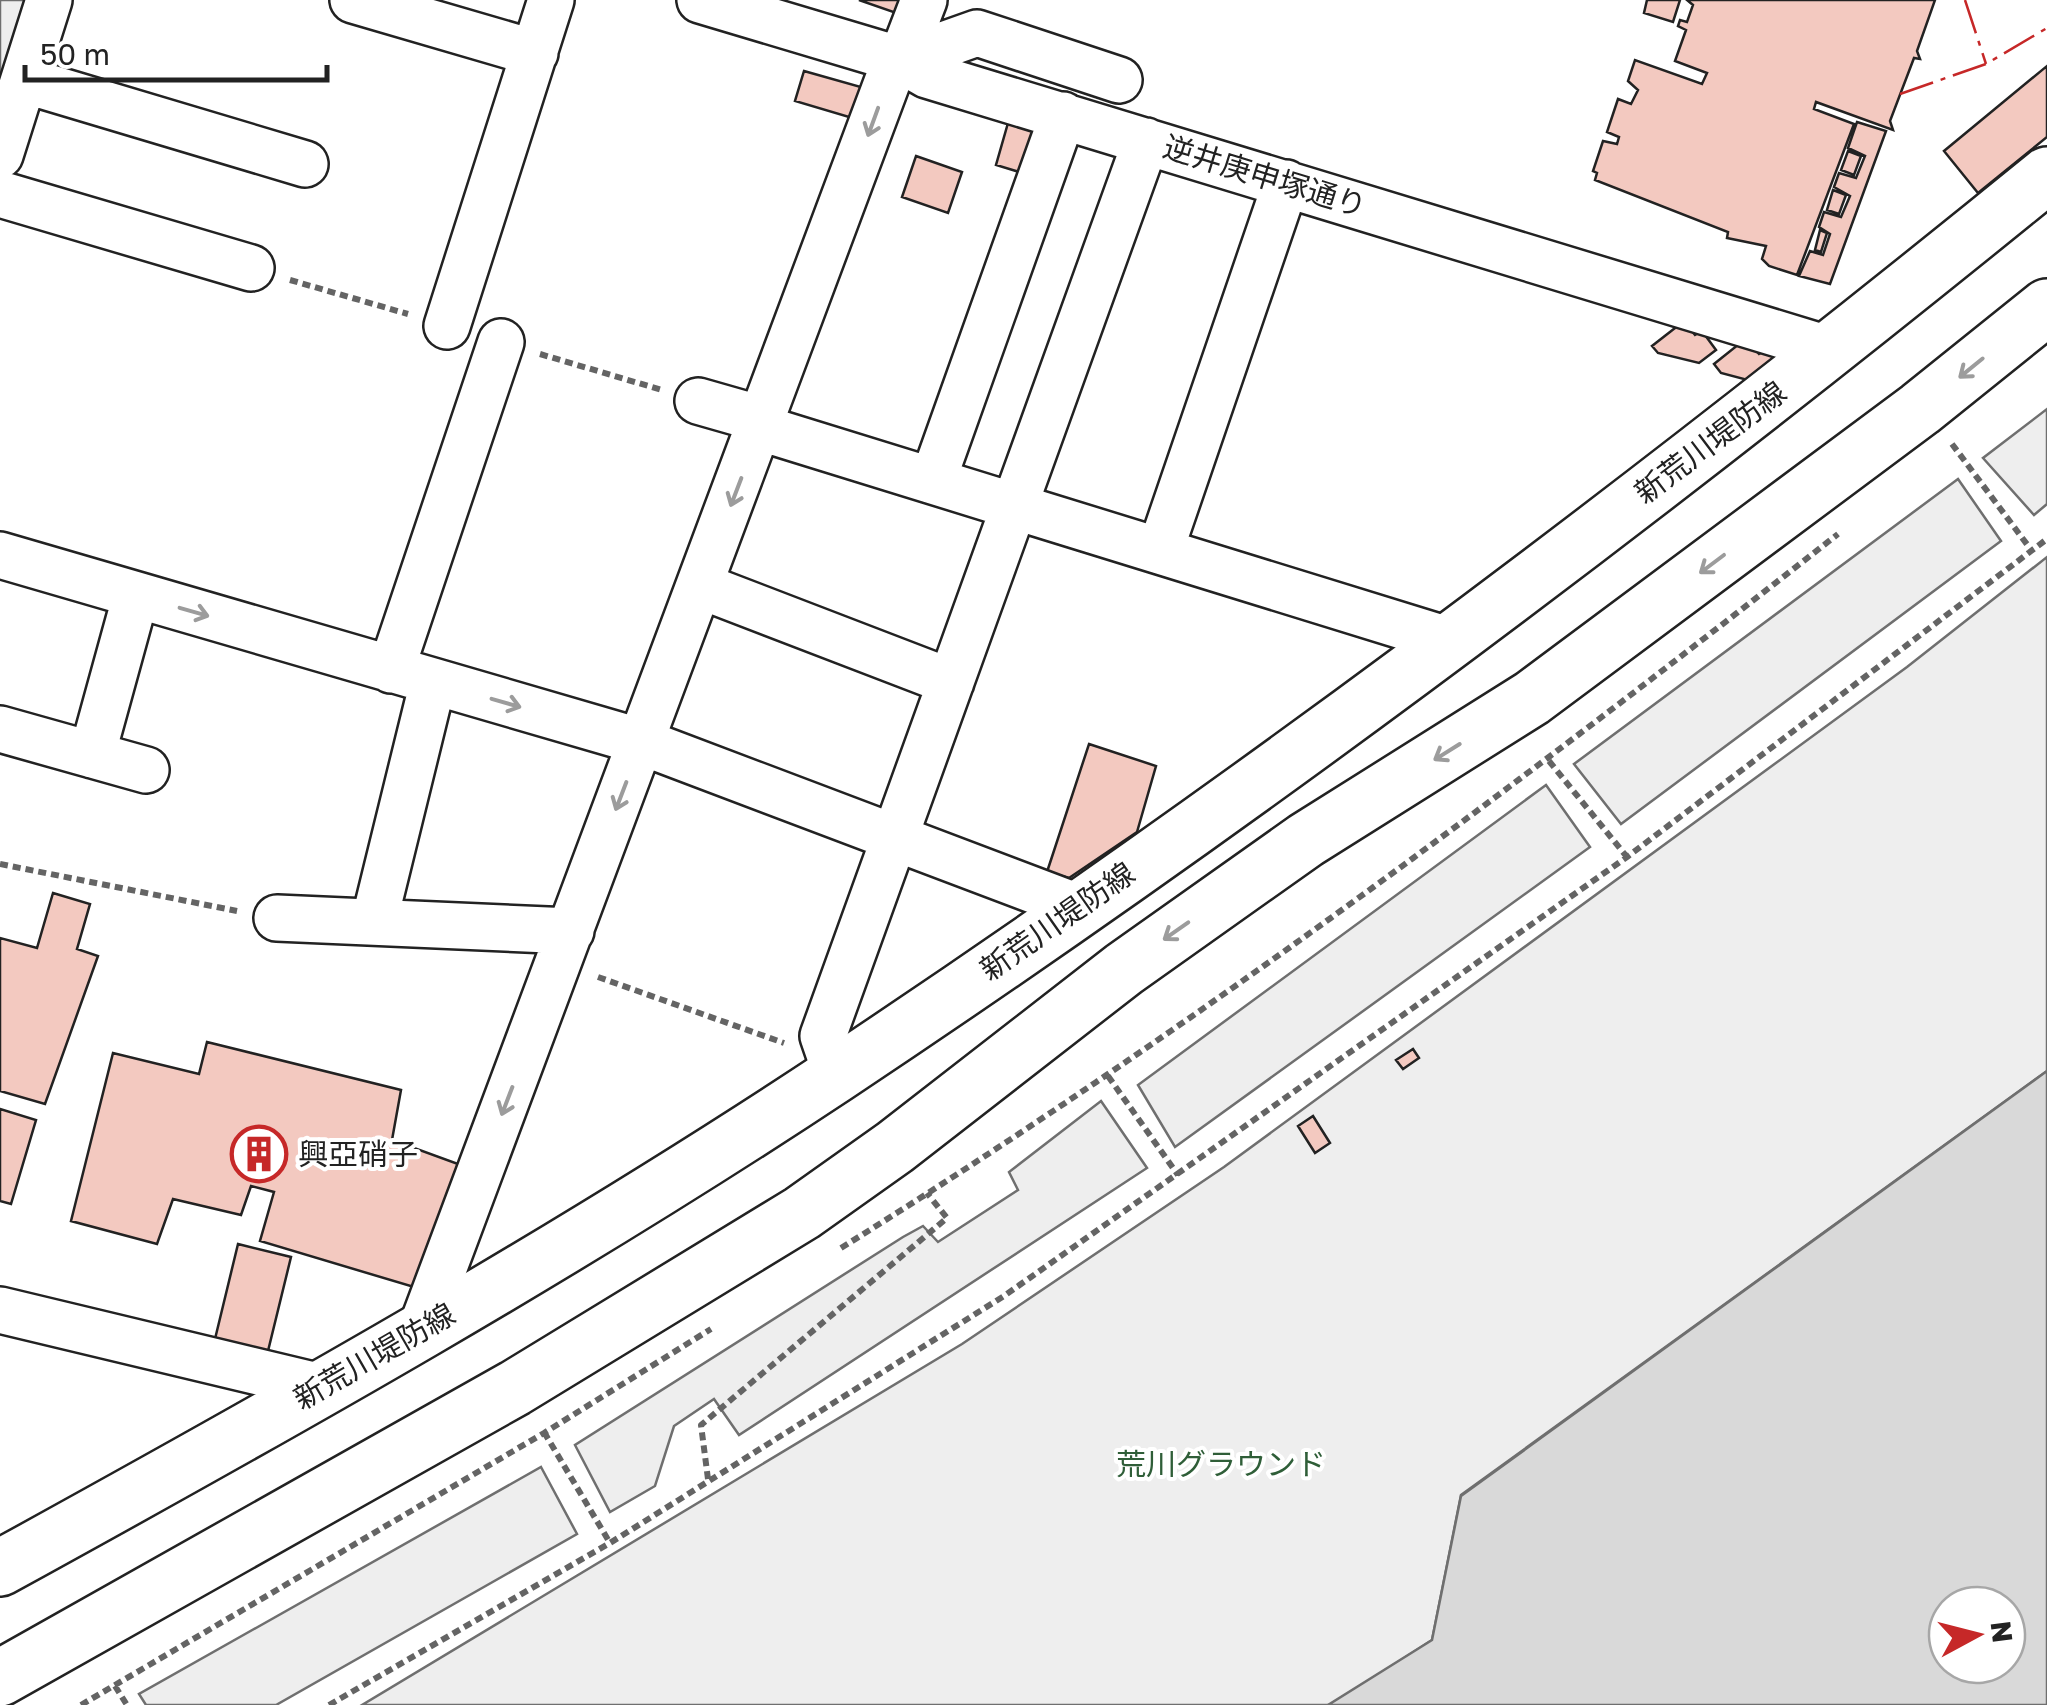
<svg xmlns="http://www.w3.org/2000/svg" width="2047" height="1705" font-family="'Golos Text','Noto Sans JP',sans-serif">
  <style>
    .green { fill: #eee; stroke: #6f6f6f; stroke-width: 2.5 }
    .water { fill: #d9d9d9; stroke: #6f6f6f; stroke-width: 2.5; fill-rule: evenodd }
    .building { fill: #f3c9c0; stroke: #222; stroke-width: 2.5 }
    .lines { fill: none; stroke-linecap: round; stroke-linejoin: round }
    .minor-casing { stroke: #222; stroke-width: 50 }
    .major-casing { stroke: #222; stroke-width: 60 }
    .path { stroke: #646464; stroke-width: 6; stroke-dasharray: 8 5; stroke-linecap: butt }
    .minor { stroke: #fff; stroke-width: 45 }
    .major { stroke: #fff; stroke-width: 55 }
    .power { stroke: #c62828; stroke-width: 2.5; stroke-dasharray: 35 8 5 8; stroke-linecap: butt }
    .oneway { stroke: #9c9c9c }
    .labels { text-anchor: middle; dominant-baseline: central; stroke-width: 8; stroke-linejoin: round; paint-order: stroke }
    .street-label { font-size: 30px; fill: #222; stroke: #fff }
    .poi-label { font-size: 30px; fill: #222; stroke: #fff; text-anchor: start }
    .park-label { font-size: 30px; fill: #2f5e38; stroke: #fff }
  </style>
  <rect width="100%" height="100%" fill="#fff"/>
  <!-- green -->
  <path class="green" d="M0,0H38L0,119Z
    M2047,409V504L2034,515L1983,458Z
    M1958,479L2001,541L1621,824L1574,764Z
    M2047,557V1071L1461,1495L1432,1640L1332,1705H362L962,1344L1224,1167L1907,667Z
    M1546,785L1590,847L1175,1147L1138,1085Z
    M1101,1101L1147,1168L739,1435L714,1399L674,1426L655,1486L610,1512L575,1445L903,1237L923,1226L938,1242L1018,1190L1009,1172Z
    M541,1467L577,1534L276,1705H146L139,1694Z"/>
  <!-- water -->
  <path class="water" d="M2047,1071V1705H1328L1432,1640L1461,1496ZM1947,1605H2007V1665H1947Z"/>
  <!-- building -->
  <path class="building" d="M859,0H904L899,14Z
    M1647,0H1680L1673,22L1644,13Z
    M1687,0H1935L1917,51L1920,59L1914,58L1890,121L1893,130L1816,102L1814,109L1854,124L1797,275L1769,266L1762,259L1766,246L1727,238L1728,232L1595,180L1597,173L1593,171L1603,141L1617,144L1619,137L1607,132L1618,99L1631,104L1638,90L1628,81L1635,60L1702,84L1707,73L1675,61L1686,30L1678,26L1680,20L1687,22L1693,5Z
    M2047,66V137L1978,193L1944,151Z
    M804,71L868,89L859,120L795,101Z
    M1857,122L1886,131L1830,284L1799,276L1810,251L1823,255L1830,234L1819,227L1824,212L1841,217L1850,196L1834,187L1839,173L1856,178L1865,156L1848,148Z
    M1008,123L1039,132L1026,174L996,165Z
    M1848,151L1861,156L1854,175L1841,170Z
    M916,156L962,172L948,213L902,197Z
    M1833,190L1846,195L1839,214L1827,210Z
    M1820,230L1827,233L1821,252L1815,250Z
    M1684,321L1695,335L1702,331L1716,350L1699,363L1658,353L1652,346Z
    M1749,343L1759,354L1767,349L1778,364L1755,382L1721,373L1714,364L1739,344L1743,347Z
    M1089,744L1156,766L1137,832L1069,878L1047,872Z
    M53,893L90,904L77,949L98,956L45,1104L0,1091V938L37,948Z
    M207,1042L401,1090L392,1140L469,1168L424,1290L260,1241L274,1192L251,1186L241,1215L173,1199L157,1244L71,1221L113,1053L199,1074Z
    M1413,1049L1419,1058L1403,1069L1396,1060Z
    M0,1109L36,1120L11,1204L0,1201Z
    M1313,1116L1330,1143L1315,1153L1298,1126Z
    M238,1244L291,1257L268,1351L215,1339Z"/>
  <g class="lines">
    <!-- minor casing -->
    <g class="minor-casing">
      <path id="minor" d="M353,0L535,53
        M700,0L901,60L927,75L1831,350
        M901,60L977,33L1119,80
        M24,80L305,164
        M0,155L49,0
        M0,194L251,268
        M447,326L551,0
        M698,401L747,415L761,428L1451,641
        M933,480L1063,115
        M1160,551L1286,183
        M0,555L642,742L1078,907
        M701,586L951,682
        M391,670L501,342
        M0,729L146,770
        M92,755L136,595
        M277,918L571,931
        M374,922L433,682
        M836,1074L823,1036L1146,141
        M0,1310L321,1387
        M421,1329L888,80L901,60L924,0"/>
    </g>
    <!-- major casing -->
    <g class="major-casing">
      <path id="major" d="M0,1568C284,1412 567,1253 837,1074C1255,796 1658,492 2047,175
        M0,1678L515,1388L802,1213L895,1147L1124,969L1306,840L1532,698L1920,409L2047,307"/>
    </g>
    <!-- path -->
    <path class="path" d="M290,280L408,314
      M540,354L662,390
      M1952,444L2032,551
      M1549,761L1627,857
      M0,864L237,911
      M598,977L784,1043
      M1108,1076L1178,1175
      M841,1248C1188,1032 1516,787 1838,534
      M544,1432L610,1543
      M708,1479L701,1425L947,1218L927,1193
      M115,1686L127,1705
      M81,1705L544,1433L711,1329
      M329,1705L610,1543L1004,1296L1627,857L2047,539"/>
    <!-- minor -->
    <use href="#minor" class="minor"/>
    <!-- major -->
    <use href="#major" class="major"/>
    <!-- power -->
    <path class="power" d="M1965,0L1986,64
      M1900,94L1986,64L2047,28"/>
  </g>
  <!-- one-way arrows -->
  <defs><path id="oneway-shaft" d="M-6 0H5M1.5-3L5.5 0L1.5 3" fill="none" stroke-width="1.6" stroke-linecap="round" stroke-linejoin="round" transform="scale(2.5)"/></defs>
  <g class="oneway">
    <use href="#oneway-shaft" transform="translate(873 122) rotate(110)"/>
    <use href="#oneway-shaft" transform="translate(1971 368) rotate(141)"/>
    <use href="#oneway-shaft" transform="translate(736 492) rotate(111)"/>
    <use href="#oneway-shaft" transform="translate(1712 564) rotate(143)"/>
    <use href="#oneway-shaft" transform="translate(194 612) rotate(16)"/>
    <use href="#oneway-shaft" transform="translate(506 703) rotate(16)"/>
    <use href="#oneway-shaft" transform="translate(1447 752) rotate(148)"/>
    <use href="#oneway-shaft" transform="translate(621 796) rotate(111)"/>
    <use href="#oneway-shaft" transform="translate(1176 931) rotate(145)"/>
    <use href="#oneway-shaft" transform="translate(507 1101) rotate(111)"/>
  </g>
  <!-- icons -->
  <defs>
    <g id="building-ring" transform="scale(2.875)"><circle r="9.5" fill="#fff" stroke="#c62828" stroke-width="1.5"/><path d="M-4-6H4V6H1V3H-1V6H-4ZM-2.5-4.3h1.7v1.8h-1.7ZM.8-4.3h1.7v1.8H.8ZM-2.5-1h1.7V.8h-1.7ZM.8-1h1.7V.8H.8Z" fill="#c62828"/></g>
  </defs>
  <g fill-rule="evenodd">
    <use href="#building-ring" x="259" y="1154"/>
  </g>
  <g class="labels">
    <!-- street labels -->
    <g class="street-label">
      <text transform="translate(1265 176) rotate(17)">逆井庚申塚通り</text>
      <text transform="translate(1710 442) rotate(-37)">新荒川堤防線</text>
      <text transform="translate(1057 921) rotate(-35)">新荒川堤防線</text>
      <text transform="translate(374 1356) rotate(-30)">新荒川堤防線</text>
    </g>
    <!-- poi labels -->
    <g class="poi-label">
      <text x="298" y="1154">興亞硝子</text>
    </g>
    <!-- park labels -->
    <g class="park-label">
      <text x="1221" y="1464">荒川グラウンド</text>
    </g>
  </g>
  <!-- north arrow -->
  <g transform="translate(1977 1635) rotate(83)"><circle r="48" fill="#ffffff" stroke="#a7a7a7" stroke-width="2.5"/>
  <path d="M0-8L18 38L0 25L-18 38Z" fill="#c62828"/>
  <text y="-15" font-size="28" font-weight="bold" text-anchor="middle" fill="#222222">N</text>
  </g>
  <!-- scale -->
  <path d="M25 65v15h302v-15" fill="none" stroke="#222222" stroke-width="5"/>
  <text x="40" y="65" font-size="30" fill="#222222" stroke="#ffffff" stroke-width="8" paint-order="stroke">50 m</text>
</svg>
